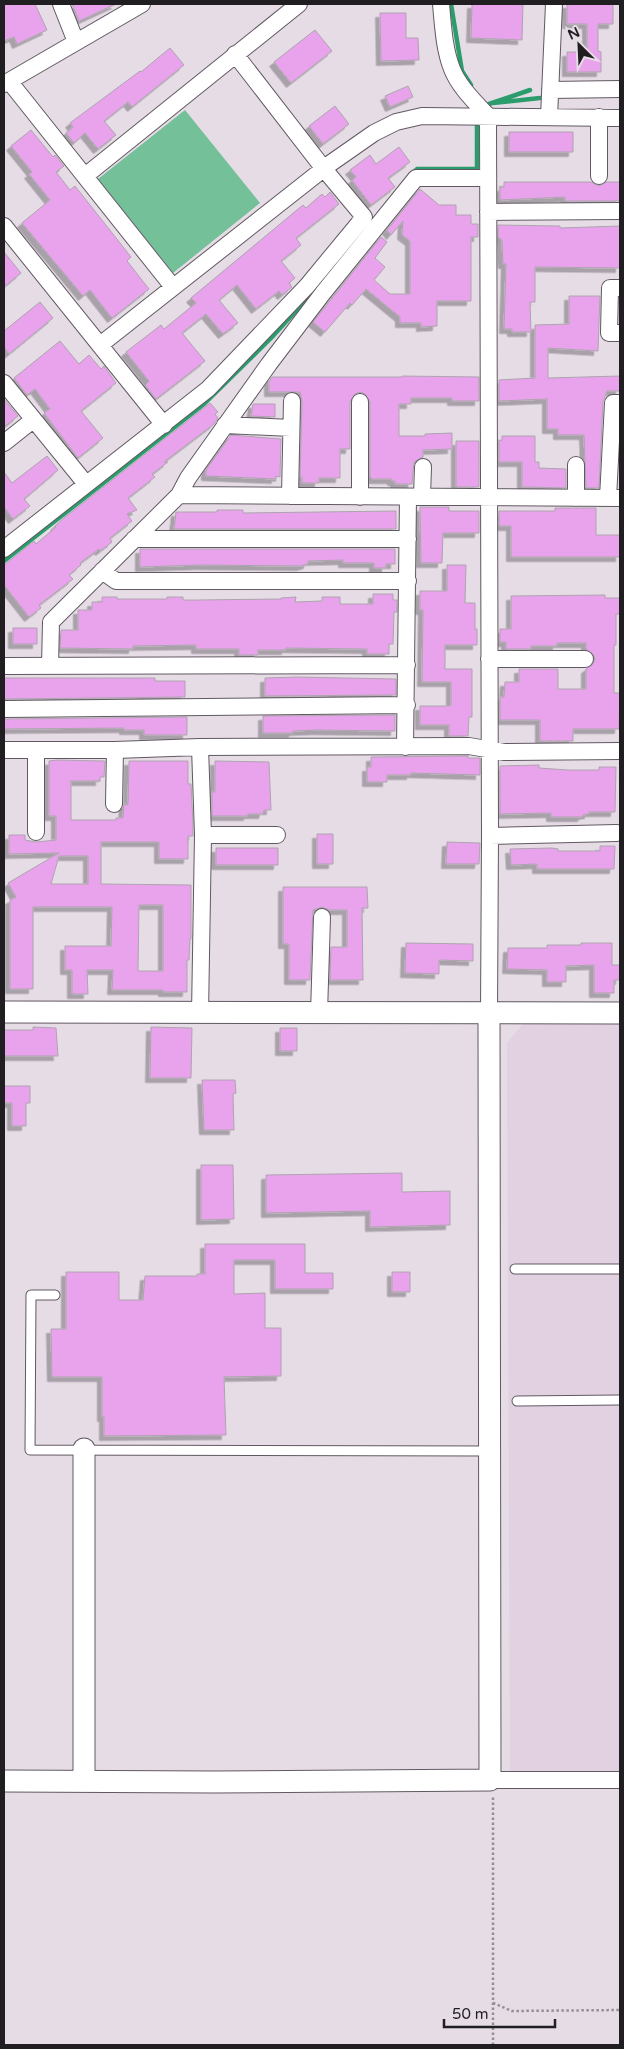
<svg xmlns="http://www.w3.org/2000/svg" width="624" height="2049" font-family="'Varela Round',sans-serif">
  <style>
    .built { fill: #e1d1e1 }
    .green { fill: #74c099 }
    .lines { fill: none; stroke-linecap: round; stroke-linejoin: round }
    .stream { stroke: #2b9d6c; stroke-width: 4.5 }
    .building { fill: #e8a3ec; stroke: #ada4ae; fill-rule: evenodd; filter: url(#shadow) }
    .service-casing { stroke: #615962; stroke-width: 11 }
    .minor-casing { stroke: #615962; stroke-width: 18 }
    .tertiary-casing { stroke: #615962; stroke-width: 23 }
    .path { stroke: #958e96; stroke-width: 2.5; stroke-dasharray: 2.5 2.5; stroke-linecap: butt }
    .service { stroke: #fff; stroke-width: 9 }
    .minor { stroke: #fff; stroke-width: 16 }
    .tertiary { stroke: #fff; stroke-width: 21 }
  </style>
  <defs>
    <filter id="shadow"><feDropShadow dx="-4.5" dy="4.5" stdDeviation="0" flood-color="#0004"/></filter>
  </defs>
  <rect width="100%" height="100%" fill="#e6dce6"/>
  <!-- built -->
  <path class="built" d="M523,1024H620V1775L510,1776L507,1043Z"/>
  <!-- green -->
  <path class="green" d="M185,110L260,203L173,273L98,179Z"/>
  <g class="lines">
    <!-- stream -->
    <path class="stream" d="M451,4L462,71L471,85
      M493,103L540,98
      M489,104L530,90
      M413,173L417,169H477V119
      M4,561L204,404L272,337L323,281"/>
  </g>
  <!-- building -->
  <path class="building" d="M4,4H35L47,30L17,44L14,37L4,41Z
    M72,4H116L79,21Z
    M472,4H523L522,40L471,38Z
    M567,4H613V24H598V51L601,52V72H567V52H587V24H567Z
    M380,13H406V38H418L419,60L381,61Z
    M315,30L332,51L291,83L274,62Z
    M170,48L184,65L132,107L128,102L104,121L116,135L98,149L85,133L74,143L66,133L73,127L70,123L140,71L141,72Z
    M408,86L413,97L390,107L385,96Z
    M335,106L349,124L323,144L309,126Z
    M31,130L53,157L55,155L64,166L56,172L70,190L75,186L109,229L131,257L127,261L149,289L112,318L90,290L83,296L22,223L50,200L29,174L32,172L11,146Z
    M509,132H573V152H509Z
    M399,147L410,162L388,178L395,187L371,205L352,180L356,177L350,170L370,155L376,164Z
    M504,182H591L599,186L606,182H620V201H565V197L500,200V187H504Z
    M420,189L439,205H456V215H471V224H478V237H471V301H437V326L421,327V323H400V317L366,289L352,305L350,303L325,332L313,322L381,237L387,242L375,258L385,267L374,280L390,294H410V241L402,235L403,221L391,235L387,230Z
    M330,192L339,204L296,238L301,245L281,261L295,278L289,283L292,287L282,295L279,291L256,309L237,285L219,300L238,323L223,334L206,314L182,333L205,361L156,399L145,385L149,381L126,352L161,325L164,329L196,303L191,298L303,205L306,208L322,194L325,197Z
    M498,225L560,226V228L620,226V268L535,267V302H530L531,332H512V329H504L506,264H503L502,240L498,237Z
    M4,252L21,273L4,287Z
    M569,296H600L598,351L548,348V378L620,376V391H607L603,402L599,488H586L584,435H558V429H547V399L499,401V380L535,378V325L569,324Z
    M40,302L53,318L9,354L4,347V331Z
    M60,341L79,364L89,355L101,369L104,366L116,383L81,411L103,438L78,458L44,413L50,409L35,389L27,395L14,378Z
    M402,376L479,377V401H452V398H411V404H399V436H425V434L452,433V449L423,450V457L414,462L412,484H395V481H392V479H372L370,477V402L365,394L360,392L355,394L350,402V449H340V478H319V483H302V477H300L302,401L300,392H269V382L272,377H402Z
    M4,399L18,416L4,427Z
    M210,403L218,412L215,414L218,418L214,424L164,462H168L152,474L155,477L128,498L137,510L127,514L132,521L110,538L112,542L100,551L99,549L80,563L81,565L69,575L73,579L39,605L41,608L29,617L4,585V565L34,541L36,544L56,527L55,526L65,517Z
    M253,404H275V417L251,416Z
    M231,435L281,439L280,477L276,476V479L206,476V470Z
    M502,436H535V462H539V468L566,469V488L522,487V462H499V441L502,440Z
    M456,441H479V487H456Z
    M47,456L58,470L24,499L30,506L13,519L4,507V472L12,483Z
    M420,507H449V511H479V533H443L442,563H421Z
    M555,508H596V535H620V557H511V526H499V511H555Z
    M217,510H243V513L396,511V529H174L176,512H217Z
    M140,549H395V564H386V568H374V563H343V560L308,561V564L301,566L200,565L140,567Z
    M447,565H466L465,603H475V629H477V645H445V669H472V717H469L468,736H449V725H420V706H449L451,705V682H422L423,610H420V591H447Z
    M373,594H393V600H397V612H394L393,644H389V654H367V649L286,648V650H258V655H239V649H196V645L133,646V649L60,648L61,630H78V610H92V602H102V597H117V599H167V597H183V600H197L281,599V598L296,597L295,602L322,601V597H340V604H373Z
    M605,595V598H620V614H616V645H614V693H620L619,729H573V741H540V720H500V697H504L505,682H519V669H558V689H586V669L593,664L595,659L593,654L586,649V643H557V646H531V649H506V642H500V629H511V596Z
    M13,628H37V644H13Z
    M297,677L396,679V695L265,696V678Z
    M4,678H155V681H185V697L4,699Z
    M395,715V731L317,730L293,731V733H263V716Z
    M187,717V735H144V730H124V728L4,729V719Z
    M468,756V758H480V775L411,773V775H387V782H367V767H371V757Z
    M57,760L105,761L104,777H100V781H71V820H116V818H123L124,804L128,805L129,761H188V784H191L193,823V836H188V859H159V842H101V884L191,885V939H190L189,960H187V992H163V990H112L113,970H87L88,994H72V970H65V946H111L112,907H33V989H10V900L16,897L8,883L59,853L9,854V835H25V840L36,842L56,840V816H49V761ZM59,856H88V884H51ZM139,905H163V971H138Z
    M215,761L269,762L271,810H264L263,814H248V816H212V792H215Z
    M539,765V768L568,770H599V767H616L615,812H589V814L583,815L582,817H551V813L500,814V766Z
    M317,834H333V864H317Z
    M447,842L480,843L479,864H446Z
    M600,846H615L614,869H537V864L511,865L510,849L552,848L558,849V851H600Z
    M216,848H278V865H216Z
    M283,887H367L368,908H362L363,980H330L331,947H347V910H329L322,907L313,910L310,980H289V944H283Z
    M406,943L473,944V961L439,960V974L405,973Z
    M581,943H612V965H620V980H614V993H594V965L566,966V982H547V970L507,969L508,948H547V945H581Z
    M33,1027L56,1028L58,1056H4V1030H33Z
    M151,1027L192,1028L191,1078H150Z
    M280,1028H297V1051H280Z
    M202,1080H235L236,1093L233,1094L234,1130H204Z
    M4,1086H30V1103H26V1126H12V1103H4Z
    M201,1165H233L234,1219L201,1220Z
    M402,1173V1192L450,1191V1225L370,1227V1211L266,1213V1175Z
    M205,1244H305V1273H333V1289H275V1260H234V1294L265,1293V1328H281V1376L224,1377L226,1435L104,1436V1417H102V1377H52L51,1329H66V1272H119V1300H143L145,1276H197V1274H205Z
    M392,1272H410V1292H392Z"/>
  <g class="lines">
    <!-- service casing -->
    <g class="service-casing">
      <path id="service" d="M515,1269H620
        M55,1295H31L30,1450L490,1451
        M517,1401L620,1400"/>
    </g>
    <!-- minor casing -->
    <g class="minor-casing">
      <path id="minor" d="M61,4L76,42
        M441,4C443,25 444,49 452,69C459,87 475,102 488,116L490,836L489,1013
        M9,81L173,287
        M4,84L142,4
        M550,90L620,89
        M549,117L554,4
        M85,176L299,4
        M599,176V117
        M488,212L620,211
        M4,226L164,425
        M620,288H610L609,333H620
        M100,345L331,163L374,133L396,122L422,116L620,118
        M4,383L86,484
        M360,402V497
        M225,425L291,428
        M4,443L33,420
        M576,465V498
        M179,495L188,478L269,364L323,293L416,178H488
        M290,496L292,401
        M422,496L423,467
        M608,498L613,403H620
        M134,539H408
        M4,549L208,389L307,286L364,217L324,169L235,54
        M102,571L116,581H408
        M489,659H585
        M4,666L407,665
        M50,666L51,622L179,495L620,498
        M4,709L407,705
        M405,747L408,497
        M4,750H115L200,747L469,746L504,752L620,751
        M36,750V832
        M114,804L115,750
        M203,835H277
        M490,836L617,833
        M319,1013L322,917
        M200,1014L203,835L200,747
        M490,1780H620"/>
    </g>
    <!-- tertiary casing -->
    <g class="tertiary-casing">
      <path id="tertiary" d="M4,1012L620,1013
        M84,1449V1781
        M4,1781L214,1782L490,1780L489,1013"/>
    </g>
    <!-- path -->
    <path class="path" d="M493,2003L512,2011L620,2010
      M493,2045V1797"/>
    <!-- service -->
    <use href="#service" class="service"/>
    <!-- minor -->
    <use href="#minor" class="minor"/>
    <!-- tertiary -->
    <use href="#tertiary" class="tertiary"/>
  </g>
  <!-- border -->
  <rect width="624" height="2049" fill="none" stroke="#211e22" stroke-width="10"/>
  <!-- north arrow -->
  <g transform="translate(579 45) rotate(336)" stroke="#e6dce6" stroke-width="4" paint-order="stroke">
  <path d="M0-4L9 19L0 12L-9 19Z" fill="#211e22"/>
  <text y="-8" font-size="14" font-weight="bold" text-anchor="middle" fill="#211e22">N</text>
  </g>
  <!-- scale -->
  <path d="M444 2019v8h111v-8" fill="none" stroke="#211e22" stroke-width="2.5"/>
  <text x="452" y="2019" font-size="15" fill="#211e22" stroke="#e6dce6" stroke-width="4" paint-order="stroke">50 m</text>
</svg>
